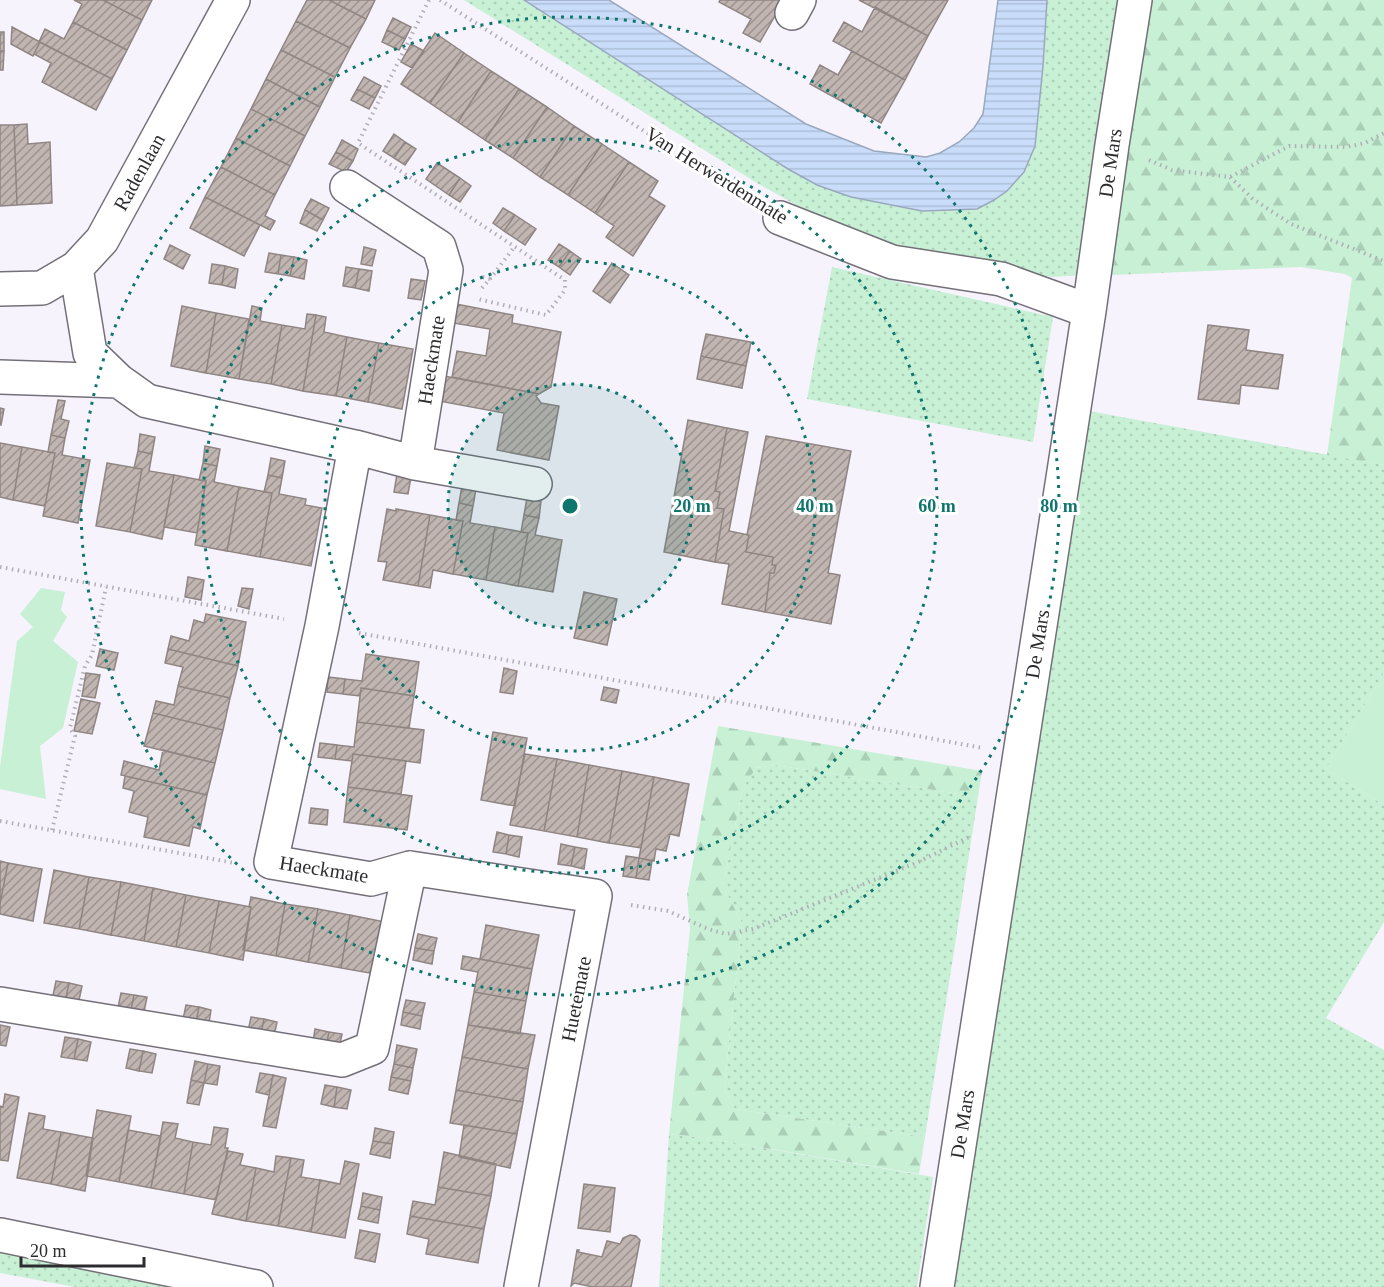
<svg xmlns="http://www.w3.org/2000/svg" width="1384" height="1287" font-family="'Times New Roman',serif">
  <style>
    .grass { fill: url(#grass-dots) }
    .forest { fill: url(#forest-firs) }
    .park { fill: #c7f0d5 }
    .water { fill: url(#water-rules); stroke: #9aa8be; stroke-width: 1.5 }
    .building { fill: url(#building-hatch); stroke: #8f8582; stroke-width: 1.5 }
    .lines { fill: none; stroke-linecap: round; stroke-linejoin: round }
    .minor-casing { stroke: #747079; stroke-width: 36 }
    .path { stroke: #b1aeb6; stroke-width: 4; stroke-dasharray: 1.5 4.5; stroke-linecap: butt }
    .minor { stroke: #fff; stroke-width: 33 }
    .ring { fill: none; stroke: #0f766e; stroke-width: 3; stroke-dasharray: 3 6 }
    .labels { text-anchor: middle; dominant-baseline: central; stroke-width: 6; stroke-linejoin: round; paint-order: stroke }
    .street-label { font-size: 20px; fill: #2c2b2e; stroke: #fff }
    .centre { fill: #0f766e; stroke: #fff; stroke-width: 3 }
    .ring-label { font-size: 18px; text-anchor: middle; font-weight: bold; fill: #0f766e; stroke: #fff; stroke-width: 6; stroke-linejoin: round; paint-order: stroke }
  </style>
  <defs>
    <pattern id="grass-dots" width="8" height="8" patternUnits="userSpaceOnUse" patternTransform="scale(1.5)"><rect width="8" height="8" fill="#c7f0d5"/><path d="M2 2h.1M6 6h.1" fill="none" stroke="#abceb7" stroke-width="1.8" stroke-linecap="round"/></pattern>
    <pattern id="forest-firs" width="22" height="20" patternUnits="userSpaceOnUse" patternTransform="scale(1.5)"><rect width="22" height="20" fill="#c7f0d5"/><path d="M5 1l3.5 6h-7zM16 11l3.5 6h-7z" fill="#abceb7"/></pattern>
    <pattern id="water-rules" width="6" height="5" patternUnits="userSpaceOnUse" patternTransform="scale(1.5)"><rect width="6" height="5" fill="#c9ddfb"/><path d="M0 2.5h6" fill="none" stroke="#adbed7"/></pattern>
    <pattern id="building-hatch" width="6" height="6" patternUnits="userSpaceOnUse" patternTransform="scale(1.5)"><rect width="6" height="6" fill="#c0b5b1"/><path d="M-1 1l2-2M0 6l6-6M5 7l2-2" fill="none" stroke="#9c9390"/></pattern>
  </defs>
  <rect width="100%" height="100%" fill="#f7f3fd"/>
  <!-- grass -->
  <path class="grass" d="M464,0H524L788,169L817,185L851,197L922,211L977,209L994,200L1007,191L1024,172L1035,146L1043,66L1047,0H1124L1084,275L1052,277L942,258L853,237L757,183Z
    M832,267L1053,317L1033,442L807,399Z
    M1089,411L1384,465V673L1326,769L1384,805V922L1326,1018L1384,1050V1287H951Z
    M775,765L978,797L925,1137L735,1109L724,1089L742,923L723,886L743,787L756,768Z
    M669,1134L705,1138L933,1177L917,1287H659Z
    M0,1250L191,1287H75L0,1273Z"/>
  <!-- forest -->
  <path class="forest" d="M1149,0H1384V465L1327,455L1352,278L1345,274L1301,267L1112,275L1103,274Z
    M718,726L982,771L978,797L775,765L756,768L743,787L723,886L742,923L724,1089L735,1109L925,1137L919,1174L705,1138L669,1134L690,929L687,895Z"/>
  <!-- park -->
  <path class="park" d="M41,588L65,592L61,610L67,617L53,641L78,662L63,728L40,746L46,799L0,789V767L17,641L33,627L20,614Z
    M1384,673V805L1326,769Z"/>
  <!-- water -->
  <path class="water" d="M524,0H609L806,124L874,151L926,157L940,153L959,142L974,128L983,114L998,0H1047L1043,66L1035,146L1024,172L1007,191L994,200L977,209L922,211L851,197L817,185L788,169Z"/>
  <!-- building -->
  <path class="building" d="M74,0H103L142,20L127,50L73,22L82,4Z
    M103,0H152L142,20Z
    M307,0H329L366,19L350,48L296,21Z
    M329,0H375L366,19Z
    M720,0H784L760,42L743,33L751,19L719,2Z
    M859,0H948L928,36Z
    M875,7L928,36L905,80L833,41L844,22L862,32Z
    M393,18L411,27L405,39L387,30Z
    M296,21L350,48L335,77L281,50Z
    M73,22L127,50L112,79L39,42L45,29L64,39Z
    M12,27L40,42L33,56L11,44Z
    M387,30L405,39L399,50L382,42Z
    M0,32H4V51H0Z
    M435,33L464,53L430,103L401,84Z
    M40,42L112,79L96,110L42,82L51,63L34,54Z
    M411,44L424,51L412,68L401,62Z
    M281,50L335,77L320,107L266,79Z
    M0,51H4L3,70H0Z
    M852,51L905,80L881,123L810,84L820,65L838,75Z
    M464,53L491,71L458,122L430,103Z
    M491,71L519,89L485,140L458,122Z
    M364,77L381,86L375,98L357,89Z
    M266,79L320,107L305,136L251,109Z
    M357,89L375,98L369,109L351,100Z
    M519,89L547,107L513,158L485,140Z
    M547,107L574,126L540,177L513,158Z
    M251,109L305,136L290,166L236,138Z
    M27,124L28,144L50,142L52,203L17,205L14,125Z
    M0,125H14L17,205L0,206Z
    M574,126L602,144L568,195L540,177Z
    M394,134L405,142L394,158L383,151Z
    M236,138L290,166L275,195L221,167Z
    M342,140L358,149L353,161L336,152Z
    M405,142L416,149L405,165L394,158Z
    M602,144L629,162L595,213L568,195Z
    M336,152L353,161L346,172L329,164Z
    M629,162L658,181L649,196L665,206L633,256L606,237L614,226L595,213Z
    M437,163L460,178L449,195L426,179Z
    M221,167L275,195L265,216L275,221L270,230L205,197Z
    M460,178L471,186L460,202L449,195Z
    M205,197L260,225L244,256L190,228Z
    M311,199L329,208L323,220L305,210Z
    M503,208L515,215L504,231L493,223Z
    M305,210L323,220L317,231L300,223Z
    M515,215L536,229L525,245L504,231Z
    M559,244L570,251L559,267L548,260Z
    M170,245L190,255L183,269L164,259Z
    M364,247L376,250L372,266L361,264Z
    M570,251L581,259L570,275L559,267Z
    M269,253L281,255L278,274L265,272Z
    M281,255L294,257L290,276L278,274Z
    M294,257L307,260L304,279L290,276Z
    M612,263L629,275L610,303L593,291Z
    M212,264L225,266L222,285L209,283Z
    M225,266L238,269L235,288L222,285Z
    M346,267L359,269L355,288L343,286Z
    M359,269L372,271L369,291L355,288Z
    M411,279L425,281L421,300L408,298Z
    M456,304L513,315L512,323L561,332L551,387L539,394L452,377L457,351L486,356L490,329L453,323Z
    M182,306L216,313L206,373L171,366Z
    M252,306L262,308L260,321L282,325L271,384L239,379Z
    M216,313L249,319L239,379L206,373Z
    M307,314L316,315L303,391L271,384L282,325L305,329Z
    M316,315L326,317L324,332L347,337L336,396L303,391Z
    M1208,325L1249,330L1246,350L1283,355L1278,389L1241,385L1239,404L1198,399Z
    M706,334L751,342L746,366L701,356Z
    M347,337L379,343L368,402L336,396Z
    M379,343L413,349L402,409L368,402Z
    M701,356L746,366L742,388L697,379Z
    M444,376L539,394L536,396L541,403L559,406L549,460L497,450L504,413L439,401Z
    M58,400L65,401L61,419L69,421L65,438L51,435Z
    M0,408L4,409L1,425H0Z
    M688,420L727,428L715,491L720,492L717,508L724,509L715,562L664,552Z
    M727,428L748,432L729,531L749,535L746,552L773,557L772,565H776L774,573H770L765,612L722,604L729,564L715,562L724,509L717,508L720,492L715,491Z
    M140,434L155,437L152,454L138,451Z
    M51,435L65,438L62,455L90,460L78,523L43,516L55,453L48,452Z
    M766,436L851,451L828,573L840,575L831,624L765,612L770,573H774L776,565H772L773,557L746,552L749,535H747Z
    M0,443L22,447L13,500L0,497Z
    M205,446L220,449L217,466L203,463Z
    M22,447L55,453L45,506L13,500Z
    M138,451L152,454L149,471L174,475L162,539L130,532L142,469L134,468Z
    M271,458L285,461L282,478L268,475Z
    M107,463L142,469L130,532L96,526Z
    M203,463L217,466L214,482L239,487L227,551L195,545L206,481L199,480Z
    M397,474L411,477L408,494L394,492Z
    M174,475L206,481L197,533L164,527Z
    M268,475L282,478L279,494L306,499L305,505L322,508L311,566L260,557L272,493L264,492Z
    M462,486L476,489L473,506L459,503Z
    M239,487L272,493L260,557L227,551Z
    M527,498L541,501L539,518L524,515Z
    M459,503L473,506L470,523L495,527L486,580L453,574L463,521L456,520Z
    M387,509L396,511V509L430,515L418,586L383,580L387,562L378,561Z
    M430,515L463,521L453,574L433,570L430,588L418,586Z
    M524,515L539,518L535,535L562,540L553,592L518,586L528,533L521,532Z
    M495,527L528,533L518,586L486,580Z
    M188,577L204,580L201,600L185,597Z
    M242,588L253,589L249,609L238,606Z
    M584,592L617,599L607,645L574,638Z
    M206,614L246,622L238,666L168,649L171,636L189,641L194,620L204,623Z
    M100,649L118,653L114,670L96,666Z
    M168,649L238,666L230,698L178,686L183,667L165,663Z
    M366,654L419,662L414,696L361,688L360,696L343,694L345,679L362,681Z
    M504,668L517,671L513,694L500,692Z
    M86,673L100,675L95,698L82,696Z
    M328,677L345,679L343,694L327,692Z
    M178,686L230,698L223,730L153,713L156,701L174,705Z
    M604,687L619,690L616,703L601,700Z
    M361,688L414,696L409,728L357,722Z
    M81,699L100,703L92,734L74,731Z
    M153,713L223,730L215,763L144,746Z
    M357,722L424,730L420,763L353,754L352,761L335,759L337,745L354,747Z
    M493,732L527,738L515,806L481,800Z
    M320,743L337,745L335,759L318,757Z
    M163,750L215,763L207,795L121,775L124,761L159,770Z
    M353,754L406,761L401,794L348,787Z
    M525,754L557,759L544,831L510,825Z
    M557,759L589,765L577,837L544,831Z
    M589,765L622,771L609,843L577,837Z
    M622,771L654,777L641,848L609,843Z
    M125,776L207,795L200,829L193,827L189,846L144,837L148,817L129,812L134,791L123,788Z
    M654,777L689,784L679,836L670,834L666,851L656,849L654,861L639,858Z
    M348,787L412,796L407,830L344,822Z
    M311,808L328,810L327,825L309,823Z
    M497,832L509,835L506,854L493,852Z
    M509,835L522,837L519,857L506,854Z
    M561,844L575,847L571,866L558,864Z
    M575,847L587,849L584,869L571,866Z
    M626,856L639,858L636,878L623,876Z
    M639,858L652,861L649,880L636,878Z
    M0,861L8,863L0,904Z
    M8,863L42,869L33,921L0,914V904Z
    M54,870L89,877L79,929L44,923Z
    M89,877L121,882L111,935L79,929Z
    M121,882L153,888L144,941L111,935Z
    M153,888L186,895L176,947L144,941Z
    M186,895L219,901L209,953L176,947Z
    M251,897L285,904L276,956L243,950L251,907H249Z
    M219,901L251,907L243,960L209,953Z
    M285,904L318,909L308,962L276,956Z
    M318,909L350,915L341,968L308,962Z
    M350,915L385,922L375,974L341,968Z
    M486,925L539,935L532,969L480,959Z
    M418,934L437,938L434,951L415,948Z
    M415,948L434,951L432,964L413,960Z
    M463,956L532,969L526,1001L474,992L478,972L461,969Z
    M56,981L69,983L65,1003L52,1000Z
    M69,983L82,986L78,1005L65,1003Z
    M474,992L526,1001L520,1034L468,1025Z
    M121,993L134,995L130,1015L117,1012Z
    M134,995L147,997L143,1017L130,1015Z
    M406,1000L425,1003L422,1016L403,1012Z
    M186,1005L199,1007L195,1027L182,1024Z
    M199,1007L211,1010L208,1029L195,1027Z
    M403,1012L422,1016L420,1029L401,1025Z
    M251,1017L264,1019L260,1038L247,1036Z
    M264,1019L277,1022L273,1041L260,1038Z
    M0,1025L10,1027L6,1046L0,1045Z
    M468,1025L535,1035L528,1069L462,1057Z
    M315,1029L329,1032L325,1051L312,1048Z
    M329,1032L342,1034L338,1053L325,1051Z
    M65,1037L78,1039L74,1059L61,1057Z
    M78,1039L91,1042L87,1061L74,1059Z
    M397,1045L417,1049L413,1068L394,1064Z
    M130,1049L143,1051L139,1071L126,1068Z
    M143,1051L156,1054L152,1073L139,1071Z
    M462,1057L528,1069L523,1102L456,1090Z
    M195,1061L208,1064L204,1083L191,1080Z
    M208,1064L220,1066L217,1085L204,1083Z
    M394,1064L413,1068L411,1081L391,1077Z
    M260,1073L273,1075L269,1095L256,1092Z
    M273,1075L286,1078L276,1128L263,1126Z
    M391,1077L411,1081L408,1094L389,1090Z
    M191,1080L204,1083L199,1105L187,1103Z
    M325,1085L337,1087L334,1107L321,1104Z
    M337,1087L351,1090L347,1109L334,1107Z
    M456,1090L523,1102L517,1134L450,1123Z
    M5,1094L19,1097L8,1161L0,1160V1106L3,1107Z
    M97,1110L131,1116L119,1182L86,1176Z
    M29,1113L45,1116L43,1129L61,1132L51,1184L17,1178Z
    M163,1122L178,1124L175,1138L193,1142L184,1194L151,1188Z
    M464,1125L517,1134L510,1168L459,1157Z
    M214,1127L228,1129L225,1148H228L216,1200L184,1194L193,1142L211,1145Z
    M375,1128L394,1132L392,1144L373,1141Z
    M128,1130L161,1136L151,1188L119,1182Z
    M61,1132L93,1138L85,1191L51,1184Z
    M373,1141L392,1144L390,1158L370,1154Z
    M228,1151L243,1154L240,1165L256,1168L246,1221L212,1214Z
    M444,1152L496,1164L491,1196L438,1187Z
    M276,1156L291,1158L278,1226L246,1221L256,1168L274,1172Z
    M291,1158L304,1160L301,1177L320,1180L311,1232L278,1226Z
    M345,1161L359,1164L345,1238L311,1232L320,1180L340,1184Z
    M584,1184L615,1188L610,1232L578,1228Z
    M438,1187L491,1196L484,1229L410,1216L413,1201L435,1205Z
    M363,1193L382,1197L380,1210L361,1206Z
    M361,1206L380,1210L378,1223L358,1219Z
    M410,1216L484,1229L478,1263L426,1254L429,1239L407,1234Z
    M360,1230L380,1234L375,1262L355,1258Z
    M630,1235L636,1236L640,1240L631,1287H593L574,1283L571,1286L577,1250H579L578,1252L602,1257L607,1241L620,1244L623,1238Z"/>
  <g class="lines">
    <!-- minor casing -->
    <g class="minor-casing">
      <path id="minor" d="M792,13L799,0
        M347,187L439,247L446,270L415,463L535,484
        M780,218L892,262L1001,279L1089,311
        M76,268L90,353L119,381L147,401L355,447L322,626L271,862L371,879L410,868L595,896L521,1287
        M0,289L42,288L76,268L102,240L233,0
        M0,377L119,381
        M355,447L415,463
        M0,1004L342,1060L372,1048L410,868
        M0,1235L256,1287
        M937,1287L1089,311L1112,145L1135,0"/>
    </g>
    <!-- path -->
    <path class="path" d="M429,0L358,143L565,280V290L546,315L478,299
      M440,0L750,199
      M1149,160L1172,170L1230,177L1289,146L1346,147L1365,143L1384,133
      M1230,177L1253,199L1291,224L1384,261
      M490,279L515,246
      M482,288L490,279L482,277
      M0,567L284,619
      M359,633L983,748
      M0,821L235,863
      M52,830L75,736L70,728L85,666L92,655L106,587
      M631,905L668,911L708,929L726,934L753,929L916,863L969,837"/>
    <!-- minor -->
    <use href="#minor" class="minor"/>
  </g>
  <!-- distance rings -->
  <circle cx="570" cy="506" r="122" fill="#0f766e" fill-opacity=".12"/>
  <g class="ring">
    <circle cx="570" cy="506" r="122"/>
    <circle cx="570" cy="506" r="245"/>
    <circle cx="570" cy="506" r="367"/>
    <circle cx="570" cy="506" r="489"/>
  </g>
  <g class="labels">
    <!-- street labels -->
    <g class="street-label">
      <text transform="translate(1110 163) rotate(-82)">De Mars</text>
      <text transform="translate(139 172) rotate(-61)">Radenlaan</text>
      <text transform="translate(717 175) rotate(32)">Van Herwerdenmate</text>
      <text transform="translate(431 360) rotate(-81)">Haeckmate</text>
      <text transform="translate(1037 644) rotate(-81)">De Mars</text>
      <text transform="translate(324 869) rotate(9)">Haeckmate</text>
      <text transform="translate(576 999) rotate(-79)">Huetemate</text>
      <text transform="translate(962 1124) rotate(-81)">De Mars</text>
    </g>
  </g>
  <circle cx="570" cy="506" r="9" class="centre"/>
  <g class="ring-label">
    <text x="692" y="512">20 m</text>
    <text x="815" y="512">40 m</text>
    <text x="937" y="512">60 m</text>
    <text x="1059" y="512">80 m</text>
  </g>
  <!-- scale -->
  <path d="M21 1257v9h123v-9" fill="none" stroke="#2c2b2e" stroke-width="3"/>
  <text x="30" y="1257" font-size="18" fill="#2c2b2e" stroke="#ffffff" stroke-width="4.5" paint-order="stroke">20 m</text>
</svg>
